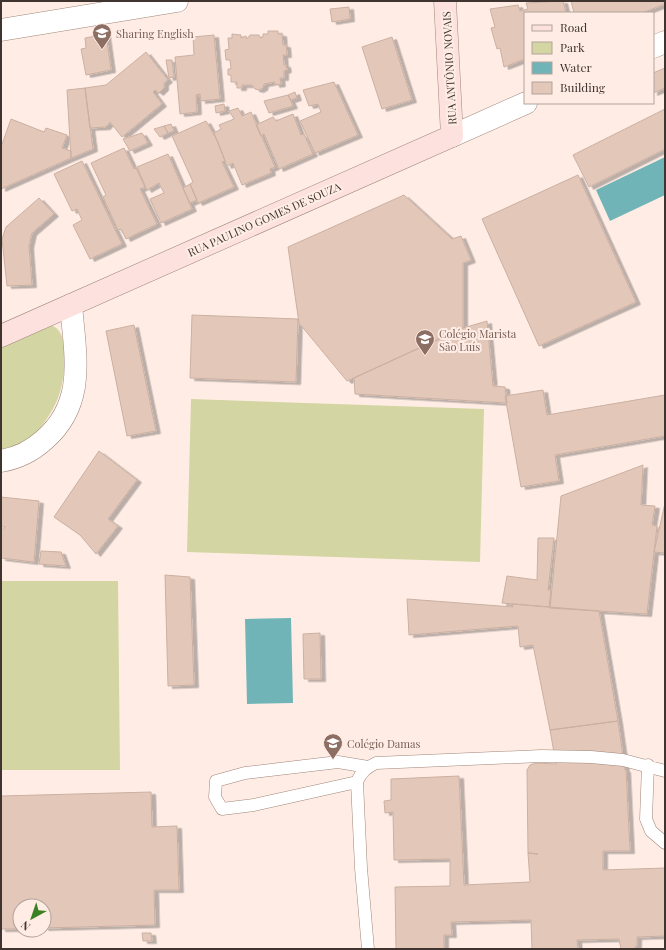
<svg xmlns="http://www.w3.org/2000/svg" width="666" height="950" font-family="'Playfair Display',serif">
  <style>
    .green { fill: #d3d6a3 }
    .water { fill: #71b4b7 }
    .building { fill: #e3c7b8; stroke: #cbb0a2; filter: url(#shadow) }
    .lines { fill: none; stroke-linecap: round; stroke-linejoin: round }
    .lane-casing { stroke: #a08679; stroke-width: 13 }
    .street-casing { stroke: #a08679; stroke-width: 23 }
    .secondary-casing { stroke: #a08679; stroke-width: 23 }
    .lane { stroke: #fff; stroke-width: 12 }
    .street { stroke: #fff; stroke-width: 22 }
    .secondary { stroke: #fce1de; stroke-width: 22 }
    .labels { text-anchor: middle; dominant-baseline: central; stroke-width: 4; stroke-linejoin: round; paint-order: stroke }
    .education-label { font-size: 11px; fill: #785e54; stroke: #ffede5; text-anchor: start }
    .street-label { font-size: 11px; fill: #3f342f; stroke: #ffede5 }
  </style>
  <defs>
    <filter id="shadow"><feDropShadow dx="4.5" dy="2.5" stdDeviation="0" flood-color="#0004"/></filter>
  </defs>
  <rect width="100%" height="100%" fill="#ffede5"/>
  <!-- green -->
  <path class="green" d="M50,325C73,330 64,383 58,398C52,412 44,424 34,435C25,443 13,448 1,451V346Z
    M191,399L484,409L480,562L187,552Z
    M1,581H118L120,770H1Z"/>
  <!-- water -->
  <path class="water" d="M665,157V195L610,221L596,190Z
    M291,618L293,703L247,704L245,619Z"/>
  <!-- building -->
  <path class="building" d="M563,1L566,13H525V59L504,67L500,48L497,49L491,28L495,27L490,9L518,5L520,11L528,9L526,3Z
    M571,1H665V4L642,13H574Z
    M349,7L350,19L332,22L330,9Z
    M268,31H278V34H282L283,45H286L287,55H283L284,65H286L287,70L284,71V78H280L281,84L275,85V82L264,84L263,88L259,90L255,89L252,85H242V88H237V82H231V75H228V69H231L230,60H226L225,50L229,49L228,38H232V34L241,35V38L246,36L247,39L250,35H259L261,38L263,37V34H268Z
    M106,34L111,70L86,75L81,49L86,48L85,38Z
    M214,35L220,99L201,101L200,94L196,95L197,112L180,114L175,57L194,55L193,37Z
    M392,37L412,100L382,109L362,47Z
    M146,52L168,80L164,83V88L159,93L155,90L153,92L162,104L122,137L110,122L106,127L90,128L85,88L106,85Z
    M166,60H172L174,77L169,78Z
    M665,68V88L653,93V73Z
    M334,82L358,135L315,153L300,121L321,112L318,104L309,106L303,90Z
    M85,88L93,149L71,158L67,90Z
    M295,92L297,98L291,100L288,95Z
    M288,95L293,106L269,113L264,101Z
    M224,104L225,111L216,113L215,106Z
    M238,108L242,116L251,112L275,167L270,169L271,173L242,185L233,163L227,166L214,133L221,129L219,125L234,119L229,111Z
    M665,109V149L589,187L573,155Z
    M293,114L301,135L304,134L313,154L279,169L264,134L261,136L256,125L273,117L276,121Z
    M11,119L44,132L46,128L67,135L62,148L71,151V158L1,189V147Z
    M206,121L218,142L225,161L222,162L234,187L198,203L190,184L193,182L172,136Z
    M171,124L174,131L168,133L164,126Z
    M164,126L168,133L160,137L154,129Z
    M142,133L148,143L130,151L123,139Z
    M124,148L134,169L136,168L145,187L140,189L157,224L126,239L121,229L118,230L103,197L106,195L91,163Z
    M168,154L192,209L161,223L150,199L164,193L159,183L147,190L137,167Z
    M82,161L122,244L90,259L73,225L82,220L77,209L72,211L54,174Z
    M578,175L636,302L539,346L482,219Z
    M190,184L197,200L190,203L183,188Z
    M404,195L452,239L461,236L471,260L463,263V328L347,381L299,323L288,247Z
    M39,198L54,214L32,233L29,246L32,285L7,286L2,239L6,227Z
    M192,315L298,319L296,382L190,378Z
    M487,321L493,386L505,387L507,403L355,394L354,378L463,328Z
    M134,325L156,431L127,436L106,331Z
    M543,390L547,415L665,395V436L555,455L559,481L521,487L505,396Z
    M99,451L137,480L108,519L118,526L96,554L80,535L54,517Z
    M643,465L641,505L655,506L652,525L657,526L647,614L550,608L561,496Z
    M1,497L39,501L34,562L1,558V529H4L5,527H1Z
    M665,503V553L654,552Z
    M538,538H554L548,590H551L549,607L502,603L507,576L537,580Z
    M41,551L61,552L66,566L39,564Z
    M165,575L190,577L194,685L168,686Z
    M407,599L513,607L512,604L599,611L618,721L550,730L533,645L520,647L518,626L409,635Z
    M320,633L321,679H304L303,634Z
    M618,721L625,770H626L630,851H603V870L665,868V936L637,937V945L634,949H621L619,939L577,940L578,949H532L531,920L451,922L452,935H444V949H396L395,887L450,886V859L394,860L393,812L385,813L384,801L391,800V779L459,776L464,885L530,882L528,853L538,854L528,853L527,770L530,765L536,763L556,764L550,730Z
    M151,792L152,827L177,826L179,890H154L155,925L44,928V906H20V929H1V796Z
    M142,933H151L152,941H143Z"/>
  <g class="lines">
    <!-- lane casing -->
    <g class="lane-casing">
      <path id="lane" d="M648,765L646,819L651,831L665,843
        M357,782L254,805L222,809L215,797L216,781L245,773L338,762L368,767
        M368,949L361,868L357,782C361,772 366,768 376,763L541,756L591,757L623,760L665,771"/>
    </g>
    <!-- street casing -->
    <g class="street-casing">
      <path id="street" d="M1,30L177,1
        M653,47L665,42
        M452,136L526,103
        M1,461C18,458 32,451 44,440C87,403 75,355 71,305"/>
    </g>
    <!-- secondary casing -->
    <g class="secondary-casing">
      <path id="secondary" d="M1,336L452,136L445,1"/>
    </g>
    <!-- lane -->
    <use href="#lane" class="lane"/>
    <!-- street -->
    <use href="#street" class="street"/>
    <!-- secondary -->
    <use href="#secondary" class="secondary"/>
  </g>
  <!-- icons -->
  <defs>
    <g id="school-pin" transform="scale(1)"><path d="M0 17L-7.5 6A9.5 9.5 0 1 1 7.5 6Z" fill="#8d6e63" stroke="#ffede5"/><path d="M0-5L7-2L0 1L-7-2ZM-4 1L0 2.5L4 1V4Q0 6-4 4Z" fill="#fff"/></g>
  </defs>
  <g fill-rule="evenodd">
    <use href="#school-pin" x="102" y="33"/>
    <use href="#school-pin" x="425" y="339"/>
    <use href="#school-pin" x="333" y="743"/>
  </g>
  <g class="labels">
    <!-- education labels -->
    <g class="education-label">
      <text x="116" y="33">Sharing English</text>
      <text x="439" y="333">Colégio Marista<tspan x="439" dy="13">São Luís</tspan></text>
      <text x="347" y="743">Colégio Damas</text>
    </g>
    <!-- street labels -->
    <g class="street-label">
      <text transform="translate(449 68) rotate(-93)">RUA ANTÔNIO NOVAIS</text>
      <text transform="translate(264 219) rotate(-24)">RUA PAULINO GOMES DE SOUZA</text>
    </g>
  </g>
  <!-- border -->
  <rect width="666" height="950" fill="none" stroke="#3f342f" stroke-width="4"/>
  <!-- legend -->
  <rect x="524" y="12" width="130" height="92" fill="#ffede5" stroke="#b2a39c"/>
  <rect x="532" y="25" width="20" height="6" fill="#fce1de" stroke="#b2a39c"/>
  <text x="560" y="32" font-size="12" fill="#3f342f">Road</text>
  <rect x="532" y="42" width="20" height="12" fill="#d3d6a3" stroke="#b2a39c"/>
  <text x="560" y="52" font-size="12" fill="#3f342f">Park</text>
  <rect x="532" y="62" width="20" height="12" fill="#71b4b7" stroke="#b2a39c"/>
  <text x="560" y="72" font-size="12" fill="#3f342f">Water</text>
  <rect x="532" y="82" width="20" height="12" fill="#e3c7b8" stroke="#b2a39c"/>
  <text x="560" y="92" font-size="12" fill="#3f342f">Building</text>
  <!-- north arrow -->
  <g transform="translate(32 918) rotate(220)"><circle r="19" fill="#ffede5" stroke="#b2a39c"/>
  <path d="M0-3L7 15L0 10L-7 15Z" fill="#3b8023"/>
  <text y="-6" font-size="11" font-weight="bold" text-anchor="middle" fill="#3f342f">N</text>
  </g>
</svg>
